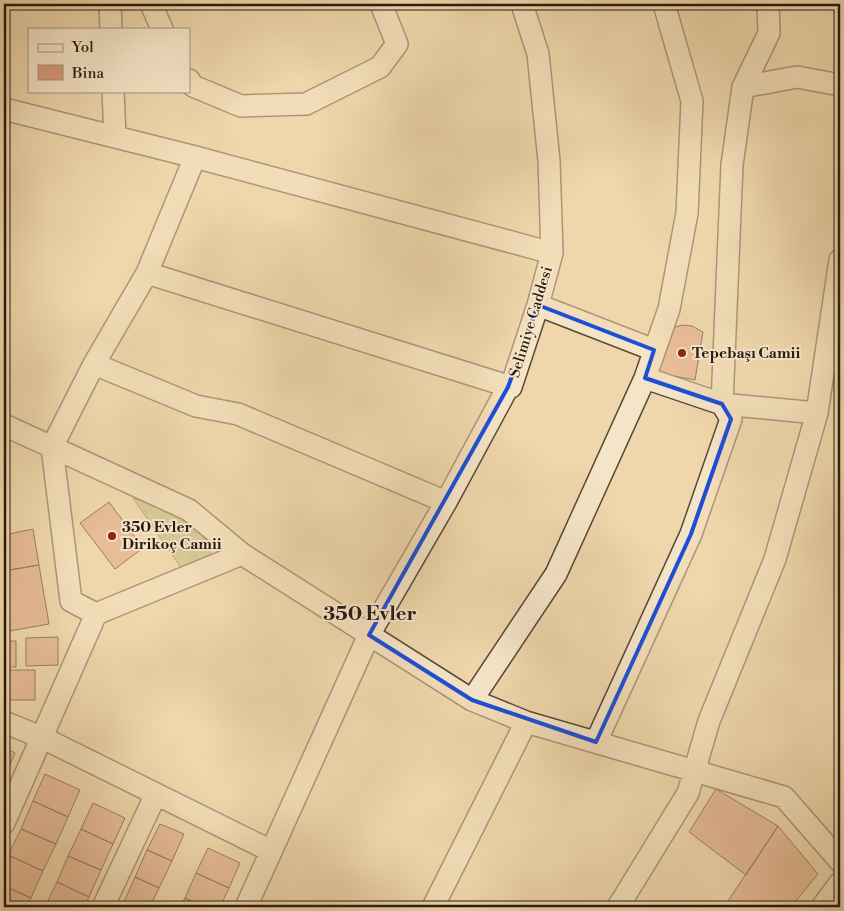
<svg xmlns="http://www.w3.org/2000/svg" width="844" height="911" font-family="'Libre Bodoni',serif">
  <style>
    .park { fill: url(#park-crowns); stroke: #746a4b }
    .building { fill: #dd9b7e; stroke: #281912 }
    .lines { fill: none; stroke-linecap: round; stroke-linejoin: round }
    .minor-casing { stroke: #5a4838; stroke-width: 24 }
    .minor { stroke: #f5e5c8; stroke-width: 21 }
    .marked { fill: none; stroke: #1d4ed8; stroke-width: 4; stroke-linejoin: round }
    .poi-dot { fill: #8f2418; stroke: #f5e5c8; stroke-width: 2 }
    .labels { text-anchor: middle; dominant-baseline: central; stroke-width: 4; stroke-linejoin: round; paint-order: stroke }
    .street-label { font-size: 15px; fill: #281912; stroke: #f5e5c8 }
    .poi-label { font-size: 15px; font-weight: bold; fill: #281912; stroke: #f5e5c8; text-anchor: start }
    .district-label { font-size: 20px; font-weight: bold; fill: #281912; stroke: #f5e5c8 }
  </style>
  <defs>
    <pattern id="park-crowns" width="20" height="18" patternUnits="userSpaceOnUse" patternTransform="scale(1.25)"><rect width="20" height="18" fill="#c0bc84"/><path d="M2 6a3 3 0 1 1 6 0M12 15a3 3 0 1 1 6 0" fill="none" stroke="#a5a171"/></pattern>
  </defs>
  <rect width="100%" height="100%" fill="#efd7ab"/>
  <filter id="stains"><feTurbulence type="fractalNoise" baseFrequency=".004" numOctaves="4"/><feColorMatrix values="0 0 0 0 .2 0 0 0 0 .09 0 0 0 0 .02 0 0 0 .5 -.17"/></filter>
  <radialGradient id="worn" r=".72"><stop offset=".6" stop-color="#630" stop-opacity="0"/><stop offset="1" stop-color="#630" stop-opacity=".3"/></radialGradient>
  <!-- park -->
  <path class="park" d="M133,498C161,509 207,522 211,557L182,569Z"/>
  <!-- building -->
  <path class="building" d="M682,325L692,326L703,332L695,380L658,373L672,328Z
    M109,502L143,548L115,569L80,523Z
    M33,529L39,565L4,571V535Z
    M39,565L49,624L4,632V571Z
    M58,637V665L26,666V638Z
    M4,641H16V667H4Z
    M4,670H35V700H4Z
    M4,748L15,753L4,778Z
    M45,774L80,790L68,817L33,801Z
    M716,789L778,826L746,875L689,832Z
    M33,801L68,817L56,844L21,829Z
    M93,803L125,818L113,844L81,829Z
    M160,824L184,834L172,861L147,850Z
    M778,826L818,874L791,907H724Z
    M21,829L56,844L43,871L8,855Z
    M81,829L113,844L101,870L68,856Z
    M208,848L240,863L229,888L196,873Z
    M147,850L172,861L159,888L135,877Z
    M8,855L43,871L31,898L4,886V865Z
    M68,856L101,870L89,897L57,882Z
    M196,873L229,888L220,907H205L185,898Z
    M135,877L159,888L150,907H131L123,904Z
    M57,882L89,897L84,907H45Z
    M4,886L31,898L26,907H4Z
    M185,898L205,907H180Z"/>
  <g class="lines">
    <!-- minor casing -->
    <g class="minor-casing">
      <path id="minor" d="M110,4L111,29
        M151,4L162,29
        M189,80L193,86L241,106L306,104L380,67L397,44L381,4
        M743,87L797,77L840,85
        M113,91L115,137
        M4,109L195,157L552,253
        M147,273L511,387
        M538,305L654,350
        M94,364L196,406L238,414L446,502
        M645,378L722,404L817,413
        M4,425L189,510L242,554L472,700L526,722L784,797L840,861
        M96,614L242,554
        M472,700L556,574L645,378L669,309L687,213L692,101L664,4
        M4,722L43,738L271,851
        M596,742L691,534L731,419L722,404L732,165L743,87L769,33L768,4
        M4,823L96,614L71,601L52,447L94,364L147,273L195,157
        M103,907L156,794
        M246,907L369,635L446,502L508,387H511L538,305L552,253L549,161L538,54L522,4
        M433,907L526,722
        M618,907L688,793L709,721L775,559L817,413L840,260
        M822,907L840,883"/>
    </g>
    <!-- minor -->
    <use href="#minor" class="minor"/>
  </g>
  <!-- marked area -->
  <path d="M0 0H844V911H0ZM538,305L654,350L645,378L722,404L731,419L691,534L596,742L472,700L369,635L508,387Z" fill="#efd7ab" fill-opacity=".55" fill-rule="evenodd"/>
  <path class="marked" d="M538,305L654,350L645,378L722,404L731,419L691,534L596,742L472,700L369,635L508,387Z"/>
  <!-- markers -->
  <g class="poi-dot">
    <circle cx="682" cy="353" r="5"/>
    <circle cx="112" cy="536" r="5"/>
  </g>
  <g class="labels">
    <!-- street labels -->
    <g class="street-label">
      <text transform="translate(531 322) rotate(-73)">Selimiye Caddesi</text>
    </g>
    <!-- poi labels -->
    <g class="poi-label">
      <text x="692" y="353">Tepebaşı Camii</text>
      <text x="122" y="527">350 Evler<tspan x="122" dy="17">Dirikoç Camii</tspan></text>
    </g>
    <!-- district labels -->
    <g class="district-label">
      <text x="370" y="614">350 Evler</text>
    </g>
  </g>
  <!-- margin -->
  <rect width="844" height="911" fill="none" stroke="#efd7ab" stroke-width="20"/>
  <rect x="5" y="5" width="834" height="901" fill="none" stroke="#281912" stroke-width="2.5"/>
  <rect x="10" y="10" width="824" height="891" fill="none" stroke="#281912"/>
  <!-- legend -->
  <rect x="28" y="28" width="162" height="65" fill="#f5e5c8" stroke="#a3937f"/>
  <rect x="38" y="44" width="25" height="8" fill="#f5e5c8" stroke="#a3937f"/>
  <text x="72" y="52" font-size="15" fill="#281912">Yol</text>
  <rect x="38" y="65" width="25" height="15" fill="#dd9b7e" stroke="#a3937f"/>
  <text x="72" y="78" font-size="15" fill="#281912">Bina</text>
  <rect width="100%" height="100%" filter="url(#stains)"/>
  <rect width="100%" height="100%" fill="url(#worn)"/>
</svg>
